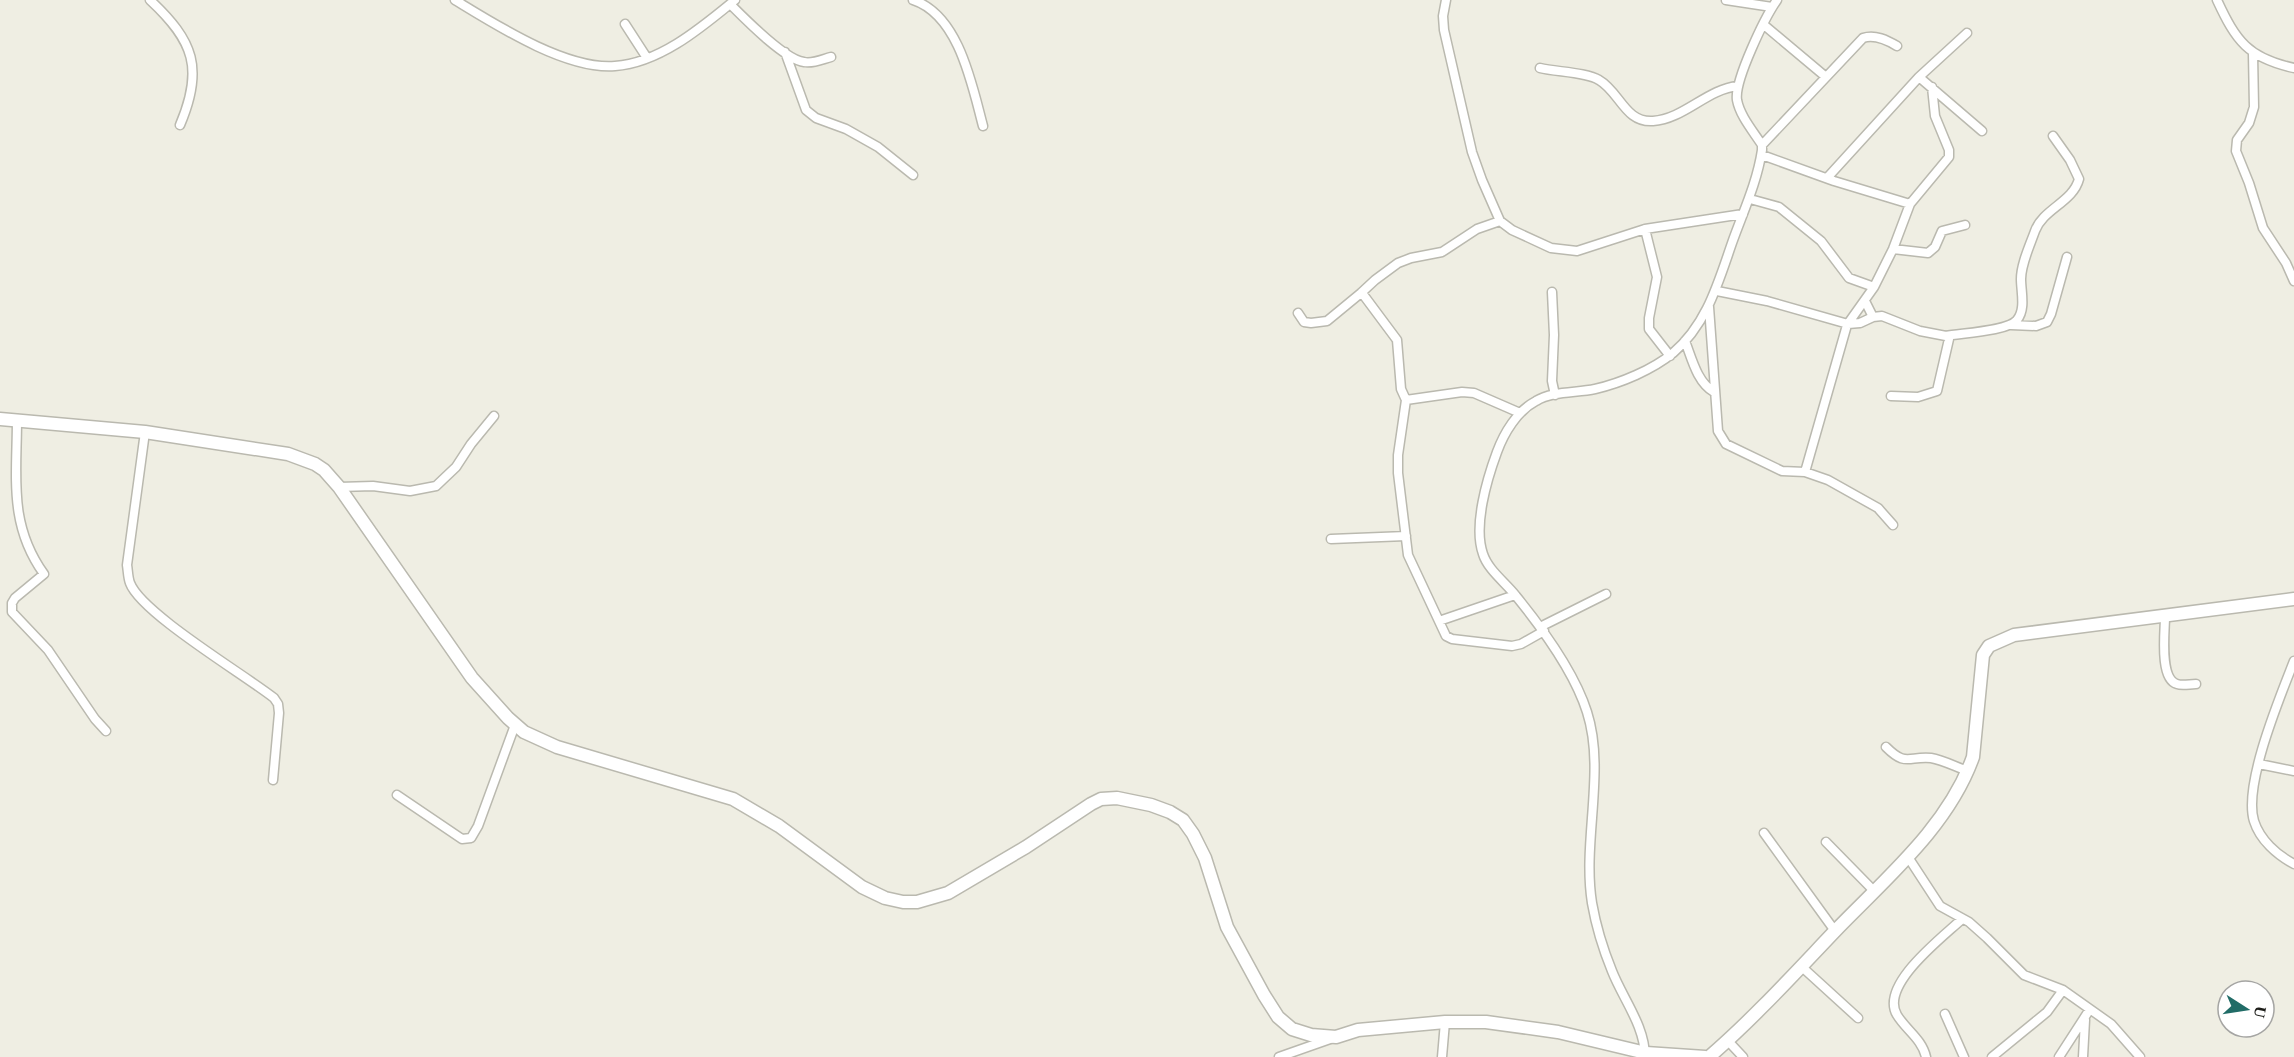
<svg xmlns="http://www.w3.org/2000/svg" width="2294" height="1057" font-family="Georgia,serif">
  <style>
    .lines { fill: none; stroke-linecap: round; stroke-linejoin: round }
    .street-casing { stroke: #bab9af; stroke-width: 11 }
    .secondary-casing { stroke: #bab9af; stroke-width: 15 }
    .street { stroke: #fff; stroke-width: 8 }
    .secondary { stroke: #fff; stroke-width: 12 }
  </style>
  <rect width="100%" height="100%" fill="#efeee3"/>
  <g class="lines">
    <!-- street casing -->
    <g class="street-casing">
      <path id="street" d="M150,0C194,41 204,69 180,125
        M455,0C496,25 566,70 615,66C660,63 702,27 735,0
        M913,0C959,15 972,85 983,126
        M1446,0L1443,16L1444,30L1472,152L1482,180L1500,221L1512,230L1551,248L1577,251L1645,229L1743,214
        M1726,0L1772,7
        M2217,0C2236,41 2248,58 2294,68
        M730,4C744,18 785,60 804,62C813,64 823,59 831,57
        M625,24L647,58
        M1764,25L1826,77
        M785,52L806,110L816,118L846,129L878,147L913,175
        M2253,54L2254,107L2249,123L2237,140L2236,151L2249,183L2263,228L2286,263L2294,281
        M1540,68C1556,72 1586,72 1599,80C1620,92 1625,123 1653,121C1684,119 1707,89 1738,86
        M1919,77L1982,131
        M1762,145L1863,38C1875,34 1887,40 1897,46
        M1762,155L1834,181L1910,204
        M1827,178L1919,77L1967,33
        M1750,199L1779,207L1821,241L1849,278L1874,287
        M1645,229L1657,277L1649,318V329L1670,356
        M1893,249L1928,253L1935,247L1942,231L1965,225
        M1717,291L1767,301L1848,324L1860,323L1873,317
        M1552,292L1554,335L1552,381L1555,395
        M1362,293L1397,340L1401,389L1406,400L1398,455V473L1408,555L1446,636L1452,639L1512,646L1521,644L1544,631
        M1865,301L1873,317L1882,316L1920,331L1946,336L1949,339L1937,391L1918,397L1891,396
        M1709,307L1718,431L1726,444L1782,471L1805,472L1828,480L1878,508L1893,525
        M1298,313L1304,322L1311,323L1327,321L1361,293L1375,280L1398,263L1411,258L1442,252L1477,229L1500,221
        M2011,325L2036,326L2047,322L2051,314L2067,257
        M1946,336C1962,333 2008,331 2017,320C2026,309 2021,292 2021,279C2021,264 2030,245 2035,231C2043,209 2073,202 2079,179L2070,160L2053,136
        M1685,341C1692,359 1697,382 1714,392
        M1406,400L1462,392L1474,393L1520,413
        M17,419C17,476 8,524 44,574L15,598L12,603V612L48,650L95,719L106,731
        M145,432L127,565C128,571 128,578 130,583C141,613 245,675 274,698L278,704L279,713L273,780
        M1805,472L1847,325L1874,287L1893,249L1910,204L1949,157V150L1935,116L1932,87
        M339,487L373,486L410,491L436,486L456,467L471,444L494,416
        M1331,539L1406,536
        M2165,617C2165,631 2159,679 2177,684C2182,686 2190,684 2196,684
        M1439,621L1515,595
        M1540,627L1606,594
        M2294,661C2280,697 2243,785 2254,821C2260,840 2277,855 2294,864
        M1886,747C1906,767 1908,756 1931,758C1943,760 1956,767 1968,771
        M2259,764L2294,771
        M397,795L462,839L471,838L478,826L515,725
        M1764,833L1835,931
        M1826,842L1875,892
        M1908,857L1940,906L1969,922L1987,938L2024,975L2063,990L2111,1024L2140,1057
        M1802,967L1858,1018
        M1945,1014L1964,1057
        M1728,1041L1743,1057
        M1279,1057L1333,1038
        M1442,1057L1445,1022
        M1645,1057C1645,1026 1623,999 1612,971C1603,949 1596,926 1592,903C1582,841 1606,771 1587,712C1575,674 1542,628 1516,596C1506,583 1488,570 1483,554C1473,526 1487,479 1497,452C1504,433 1517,411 1536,401C1552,391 1576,393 1595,389C1621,383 1652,370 1673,353C1707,324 1718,283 1732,243C1743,212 1757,183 1762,150V145C1753,131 1740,116 1737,100C1734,81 1765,17 1777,0
        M1926,1057C1922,1039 1906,1030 1897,1015C1879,985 1943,937 1962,919
        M1992,1057L2047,1012L2063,990
        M2059,1057L2090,1009
        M2083,1057L2085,1020"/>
    </g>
    <!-- secondary casing -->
    <g class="secondary-casing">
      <path id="secondary" d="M0,419L145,432L288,454L315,464L324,470L339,487L472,678L508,718L524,732L557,747L733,799L779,826L862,887L885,898L903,902H917L948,893L1026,847L1091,804L1101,799L1117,798L1151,805L1170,812L1183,820L1193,834L1205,858L1227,927L1264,995L1278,1017L1292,1029L1311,1035L1336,1037L1358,1030L1445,1022H1486L1558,1032L1646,1053L1705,1057
        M1709,1057C1754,1018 1794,974 1835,931C1886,878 1948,827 1973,757L1983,655L1989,646L2014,635L2294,599"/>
    </g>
    <!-- street -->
    <use href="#street" class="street"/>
    <!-- secondary -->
    <use href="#secondary" class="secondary"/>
  </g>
  <!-- north arrow -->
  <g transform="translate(2246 1009) rotate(102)"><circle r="28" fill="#ffffff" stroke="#a5a5a3" stroke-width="1.5"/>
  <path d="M0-4.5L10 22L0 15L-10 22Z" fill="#216c67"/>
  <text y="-9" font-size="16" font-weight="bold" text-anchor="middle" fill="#1d1d19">U</text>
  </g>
</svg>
